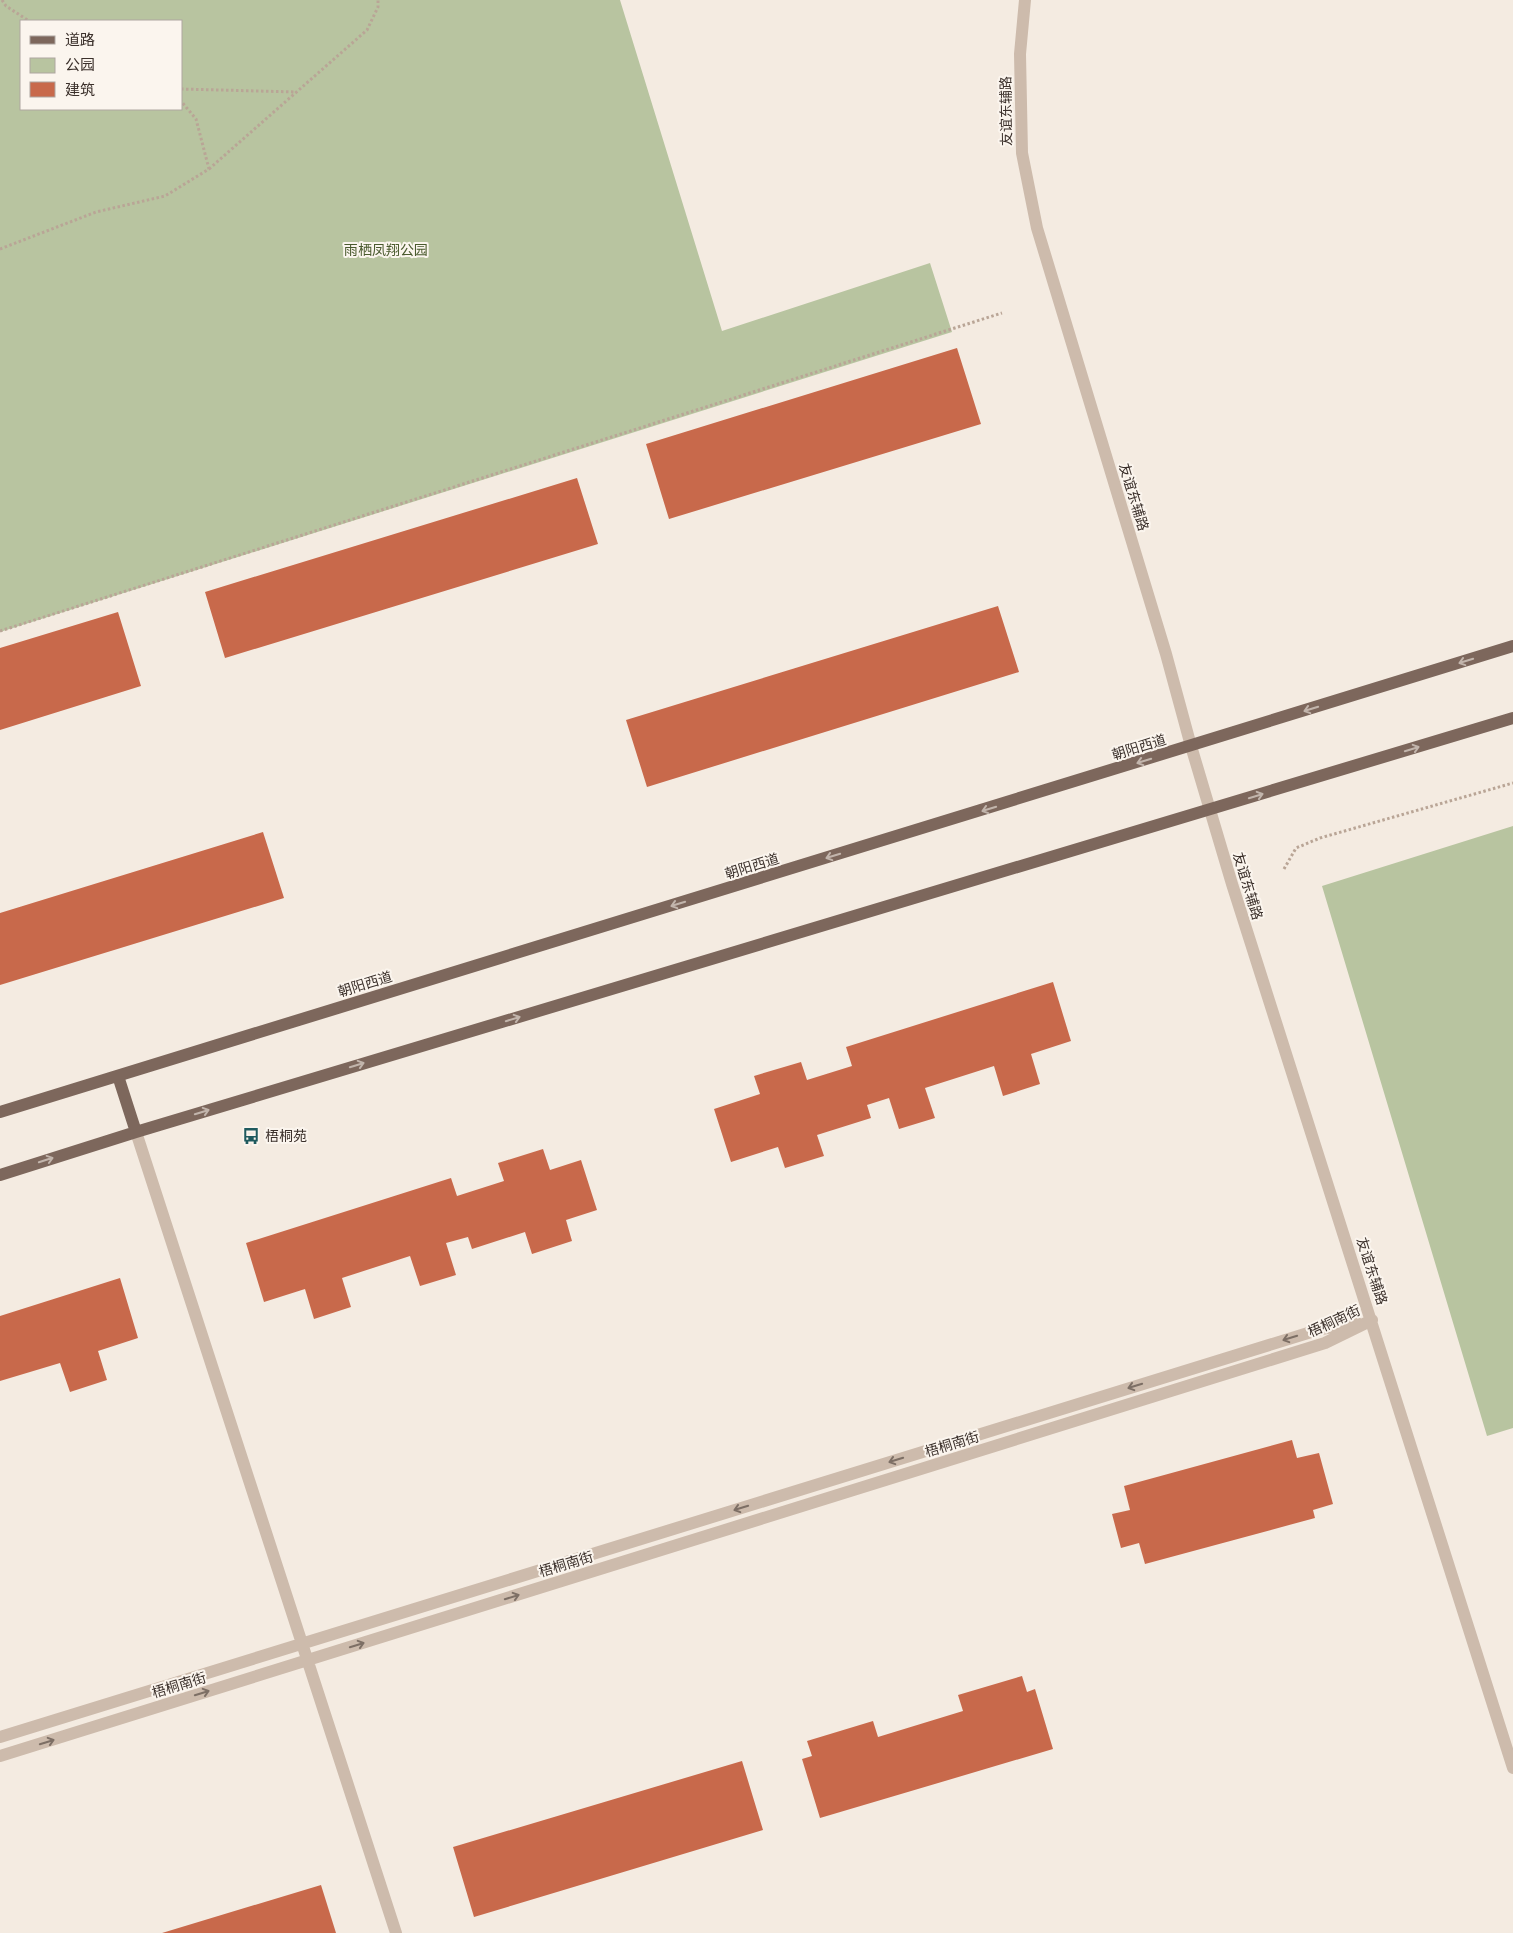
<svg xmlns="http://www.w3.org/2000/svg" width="1513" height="1933" font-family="'DejaVu Sans','Noto Sans SC',sans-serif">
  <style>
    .green { fill: #b8c4a0; fill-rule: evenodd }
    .building { fill: #c8694b }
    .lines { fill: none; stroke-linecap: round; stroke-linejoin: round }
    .path { stroke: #b9a596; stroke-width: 3; stroke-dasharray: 2.5 2.5; stroke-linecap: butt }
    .minor { stroke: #cdbbac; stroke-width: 12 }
    .major { stroke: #7d675c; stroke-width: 12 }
    .oneway { stroke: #c2b5ac }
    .oneway2 { stroke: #7d6f65 }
    .labels { text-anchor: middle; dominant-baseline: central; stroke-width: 4; stroke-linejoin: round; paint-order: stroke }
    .street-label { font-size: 14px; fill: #3b302b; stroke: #fbf5ee }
    .park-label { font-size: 14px; fill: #4a5a2e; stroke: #fbf5ee }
    .poi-label { font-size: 14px; fill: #3b302b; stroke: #fbf5ee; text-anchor: start }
  </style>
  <rect width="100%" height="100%" fill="#f4ebe1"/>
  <!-- green -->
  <path class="green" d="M0,0H620L722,331L930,263L952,332L0,632ZM181,21V109H21V21Z
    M1513,826V1428L1487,1436L1322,886Z"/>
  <!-- building -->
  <path class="building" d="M957,348L981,424L669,519L646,444Z
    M577,478L598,544L225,658L205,592Z
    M998,606L1019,672L647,787L626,720Z
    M118,612L141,686L0,730V648Z
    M263,832L284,898L0,985V913Z
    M1053,982L1071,1041L1031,1054L1040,1084L1003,1096L994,1066L925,1088L935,1118L899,1129L889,1098L867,1105L871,1118L817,1135L824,1156L785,1168L778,1147L731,1162L714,1109L760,1094L754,1076L801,1062L807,1080L852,1066L846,1047Z
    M543,1149L550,1170L581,1160L597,1210L566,1220L572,1241L532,1254L525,1232L472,1249L468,1237L446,1243L456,1275L420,1286L410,1256L342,1278L351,1307L314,1319L305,1289L264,1302L246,1243L451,1178L457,1196L504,1181L498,1163Z
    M120,1278L138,1338L98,1351L107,1380L70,1392L60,1363L0,1381V1316Z
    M1292,1440L1297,1458L1319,1453L1333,1504L1313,1510L1315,1518L1145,1564L1139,1543L1121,1548L1112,1514L1130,1510L1124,1486Z
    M1022,1676L1027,1692L1035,1689L1053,1749L820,1818L802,1759L812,1756L807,1741L873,1721L878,1737L963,1711L958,1695Z
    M742,1761L763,1830L474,1917L453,1847Z
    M321,1885L336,1933H162Z"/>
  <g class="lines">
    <!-- path -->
    <path class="path" d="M2,0L6,6L29,21
      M181,89L296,92
      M209,169L367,30L378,7V0
      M0,249L96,212L165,196L209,169L196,119L181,101
      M0,631L1002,313
      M1284,869L1296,848L1320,838L1513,783"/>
    <!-- minor -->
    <path class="minor" d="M1025,0L1020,54L1022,153L1037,228L1166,654L1191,746L1232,884L1513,1768
      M136,1132L396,1933
      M0,1737L1321,1329L1357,1323
      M0,1756L1325,1343L1372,1320"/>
    <!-- major -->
    <path class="major" d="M118,1076L136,1132
      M0,1112L1513,646
      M0,1175L136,1132L1513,718"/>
  </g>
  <!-- one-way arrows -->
  <defs><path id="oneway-shaft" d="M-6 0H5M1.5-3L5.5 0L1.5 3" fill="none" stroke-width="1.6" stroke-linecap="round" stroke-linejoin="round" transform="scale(1.25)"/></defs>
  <g class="oneway">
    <use href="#oneway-shaft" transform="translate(1466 661) rotate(163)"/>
    <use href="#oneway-shaft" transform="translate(1311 709) rotate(163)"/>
    <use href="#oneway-shaft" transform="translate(1412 749) rotate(-17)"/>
    <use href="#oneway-shaft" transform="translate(1144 761) rotate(163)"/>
    <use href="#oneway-shaft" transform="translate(1256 796) rotate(-17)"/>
    <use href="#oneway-shaft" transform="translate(989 809) rotate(163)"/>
    <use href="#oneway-shaft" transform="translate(833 856) rotate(163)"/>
    <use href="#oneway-shaft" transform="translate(678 904) rotate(163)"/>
    <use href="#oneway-shaft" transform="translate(513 1019) rotate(-17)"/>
    <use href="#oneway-shaft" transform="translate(357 1065) rotate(-17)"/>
    <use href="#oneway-shaft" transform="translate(202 1112) rotate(-17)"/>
    <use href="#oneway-shaft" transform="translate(46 1160) rotate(-18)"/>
  </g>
  <g class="oneway2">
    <use href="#oneway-shaft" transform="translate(1290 1338) rotate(163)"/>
    <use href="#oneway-shaft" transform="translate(1135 1386) rotate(163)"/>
    <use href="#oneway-shaft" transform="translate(896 1460) rotate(163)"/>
    <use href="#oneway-shaft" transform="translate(741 1508) rotate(163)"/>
    <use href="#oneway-shaft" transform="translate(512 1597) rotate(-17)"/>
    <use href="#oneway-shaft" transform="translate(357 1645) rotate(-17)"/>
    <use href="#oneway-shaft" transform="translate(202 1693) rotate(-17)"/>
    <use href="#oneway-shaft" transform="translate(47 1742) rotate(-17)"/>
  </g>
  <!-- icons -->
  <defs>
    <g id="bus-bare" transform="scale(1.35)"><path d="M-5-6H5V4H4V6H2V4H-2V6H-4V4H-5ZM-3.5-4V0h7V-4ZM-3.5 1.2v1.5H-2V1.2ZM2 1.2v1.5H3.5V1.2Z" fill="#1f5a5e" stroke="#fbf5ee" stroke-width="2.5" paint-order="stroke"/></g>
  </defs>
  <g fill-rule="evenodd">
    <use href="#bus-bare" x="251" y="1136"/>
  </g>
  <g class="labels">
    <!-- street labels -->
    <g class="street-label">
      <text transform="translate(1006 111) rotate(-91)">友谊东辅路</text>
      <text transform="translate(1134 497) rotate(73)">友谊东辅路</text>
      <text transform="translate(1139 747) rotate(-17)">朝阳西道</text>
      <text transform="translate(752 866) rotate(-17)">朝阳西道</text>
      <text transform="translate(1248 886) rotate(73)">友谊东辅路</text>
      <text transform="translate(365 984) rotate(-17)">朝阳西道</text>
      <text transform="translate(1372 1271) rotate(72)">友谊东辅路</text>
      <text transform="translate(1334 1321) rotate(-25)">梧桐南街</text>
      <text transform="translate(952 1444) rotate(-17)">梧桐南街</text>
      <text transform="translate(566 1564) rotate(-17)">梧桐南街</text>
      <text transform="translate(179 1685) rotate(-17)">梧桐南街</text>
    </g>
    <!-- park labels -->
    <g class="park-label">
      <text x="386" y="250">雨栖凤翔公园</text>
    </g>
    <!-- poi labels -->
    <g class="poi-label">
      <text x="265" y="1136">梧桐苑</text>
    </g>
  </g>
  <!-- legend -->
  <rect x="20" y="20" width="162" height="90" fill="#fbf5ee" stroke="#aea6a0"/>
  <rect x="30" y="36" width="25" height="8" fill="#7d675c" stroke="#aea6a0"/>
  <text x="65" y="45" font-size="15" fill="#3b302b">道路</text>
  <rect x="30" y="58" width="25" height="15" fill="#b8c4a0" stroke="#aea6a0"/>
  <text x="65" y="70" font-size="15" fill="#3b302b">公园</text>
  <rect x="30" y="82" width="25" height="15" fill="#c8694b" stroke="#aea6a0"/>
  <text x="65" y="95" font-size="15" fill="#3b302b">建筑</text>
</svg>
